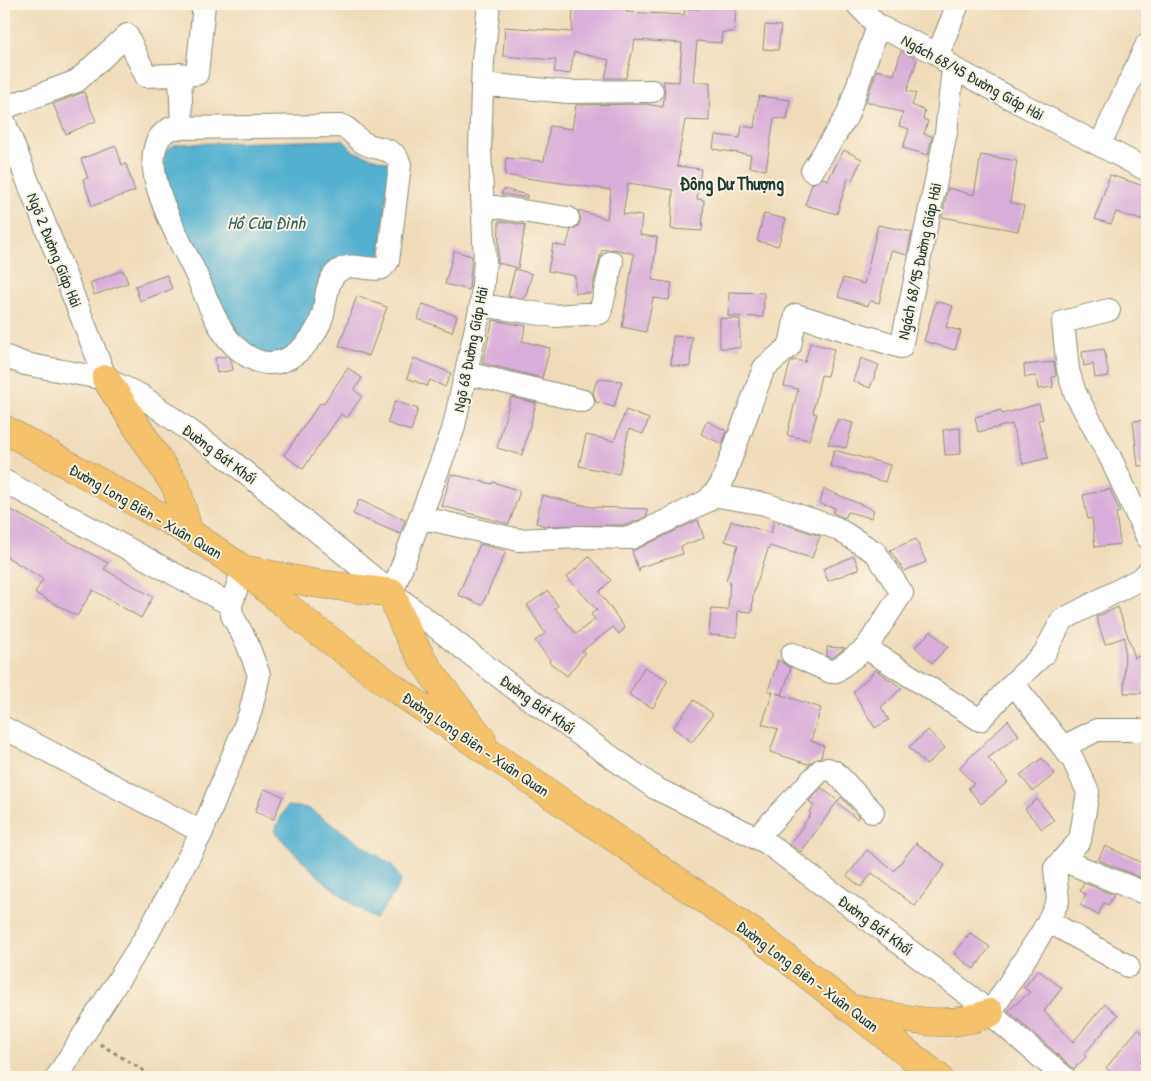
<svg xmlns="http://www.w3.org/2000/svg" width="1151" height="1081" font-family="'Patrick Hand',sans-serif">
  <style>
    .water { fill: #52b0d0; stroke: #387682 }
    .building { fill: #d9add9 }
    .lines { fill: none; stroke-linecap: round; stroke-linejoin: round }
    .minor-casing { stroke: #888c76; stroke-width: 24 }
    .major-casing { stroke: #888c76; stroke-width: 29 }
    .path { stroke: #888c76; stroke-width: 3; stroke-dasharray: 4 4; stroke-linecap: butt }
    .minor { stroke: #fff; stroke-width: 22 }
    .major { stroke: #f5c16b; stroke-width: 28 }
    .labels { text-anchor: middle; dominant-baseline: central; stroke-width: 4; stroke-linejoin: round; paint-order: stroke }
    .street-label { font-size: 16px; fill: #1f3d34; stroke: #fcf5e5 }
    .neighbourhood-label { font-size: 18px; font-weight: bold; fill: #1f3d34; stroke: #fcf5e5 }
    .water-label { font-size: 18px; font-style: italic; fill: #2e6063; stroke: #fcf5e5 }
  </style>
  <rect width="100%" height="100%" fill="#fcf5e5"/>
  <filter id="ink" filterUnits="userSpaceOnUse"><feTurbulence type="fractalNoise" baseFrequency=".02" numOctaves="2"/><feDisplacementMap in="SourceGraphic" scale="10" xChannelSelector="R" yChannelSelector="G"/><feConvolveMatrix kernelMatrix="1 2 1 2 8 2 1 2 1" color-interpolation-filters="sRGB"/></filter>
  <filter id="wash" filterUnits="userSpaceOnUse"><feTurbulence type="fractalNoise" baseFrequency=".0096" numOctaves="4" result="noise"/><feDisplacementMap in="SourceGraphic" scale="20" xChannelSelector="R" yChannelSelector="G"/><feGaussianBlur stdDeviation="1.12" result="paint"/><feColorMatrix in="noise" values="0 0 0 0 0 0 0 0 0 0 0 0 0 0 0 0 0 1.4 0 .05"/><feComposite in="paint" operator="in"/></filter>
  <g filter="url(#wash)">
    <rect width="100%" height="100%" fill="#f0dbb9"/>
    <!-- water -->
    <path class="water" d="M343,140L355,152L390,163L380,259H353L295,348L267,357L232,334L169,203L164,158L167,150L174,145L182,144Z
      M287,806L308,808L393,866L401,881L390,900L375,919C337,896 304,864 274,831Z"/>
    <g id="blocks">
      <!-- building -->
      <path class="building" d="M573,4H627L626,12L684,15L685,8L699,9V5L736,8L734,32H722L721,43L697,41L693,82H710L709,121L685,120L677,166L701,169L697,199L704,200L702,231L671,229L673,190L628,183L623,214L642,216L640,235L657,237L652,280L672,283L669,300L653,298L646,332L622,327L634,254L615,249L602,250L591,293H575V276L548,271L553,244L566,247L571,230L578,226L581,220L578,210L607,219L611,190L505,175L506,158L544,161L550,126L572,129L576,105L646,104L663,107L665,91L663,81L679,82L682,43L635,40L626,78H605L609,60L574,52L570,74L554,72L556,60L503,56L505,27L572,32Z
        M765,25L781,26L778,50L763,49Z
        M901,51L917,59L907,91L916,93L912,105L925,111L923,119L928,121L924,134L932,136L928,155L903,148L909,129L899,126L903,113L866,101L877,70L894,75Z
        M84,92L96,121L66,134L53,104Z
        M759,96L790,100L787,120L774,118L766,170L749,167L751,155L713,149L715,135L740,138L742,126L754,128Z
        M116,146L122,165L126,164L135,191L92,206L83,179L88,178L81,159Z
        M844,150L862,159L852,180L848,178L837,214L805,205L812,184L823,178L828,180Z
        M981,155L1017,161L1010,202L1024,206L1018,231L942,217L948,188L974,195Z
        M1110,175L1147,187V222L1116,212L1111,224L1095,219Z
        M504,189L527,195V198L501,194Z
        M764,214L786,219L778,246L757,241Z
        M499,221L525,225L518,268L498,263Z
        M878,225L912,232L907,255L891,251L879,303L870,301L868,306L838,297L843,278L864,284Z
        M454,251L472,256L469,290L445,284Z
        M515,269L532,274L525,298L508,296Z
        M123,270L128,283L94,295L90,283Z
        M167,275L172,289L140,301L135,286Z
        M729,292L764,293L763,317L728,316Z
        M357,296L387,307L369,356L339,346Z
        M936,301L953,306L946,327L961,331L955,350L924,341Z
        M423,304L457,316L452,332L418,319Z
        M720,318L740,319V348H720Z
        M493,320L526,326L522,341L550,348L542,378L482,363Z
        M673,336L692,337L690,367L671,365Z
        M810,343L834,349L827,376L821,375L813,413L817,414L809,440L787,435L798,389L784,386L790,364L794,360L805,362Z
        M1104,349L1109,376L1095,378L1093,364L1084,366L1082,352Z
        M227,356L231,360L233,370L217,373L215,358Z
        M414,358L451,373L445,387L430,380L427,386L407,378Z
        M861,358L879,365L870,388L853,381Z
        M1054,362L1056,376L1052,377L1053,387L1038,389L1036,376L1025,377L1024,365Z
        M348,368L362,378L354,390L362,396L347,418L341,414L303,469L284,455L320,403L323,404Z
        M597,379L622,381L614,407L596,402L593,393Z
        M511,397L536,403L522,455L497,448Z
        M395,401L418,409L411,431L387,423Z
        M1039,404L1043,419L1038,420L1048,458L1023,464L1012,424L978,432L975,417L1001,410L1002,414Z
        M626,410L649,419L643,434L629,429L619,474L579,466L586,435L614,441Z
        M838,419L853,423L846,448L828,444Z
        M1147,420V466H1138L1133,421Z
        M707,421L727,431L722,444L701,434Z
        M960,428L961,454L945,455L943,430Z
        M834,450L890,465L885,482L830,466Z
        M451,474L492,484L493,482L520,491L509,524L442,506Z
        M824,489L874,510L871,518L848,512L845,518L833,513L835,508L820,504Z
        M1110,489L1120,512L1116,513L1120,544L1095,547L1092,518L1088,519L1083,495Z
        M542,495L591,507L647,509V516L628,525L545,526L536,523Z
        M359,500L405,520L400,534L353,514Z
        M4,506L108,563L104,569L153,597L141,618L93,590L77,616L35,593L43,579L4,555Z
        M698,520L704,538L681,546L683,554L640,567L639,572L632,551Z
        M731,521L771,533L774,521L820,536L812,558L769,546L753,595L752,612L738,611L737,637L709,635L711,609L728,610L730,581L726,580L738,545L725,541Z
        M916,539L926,562L904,571L890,550Z
        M480,544L506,551L482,605L458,595Z
        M854,556L859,569L828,581L823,569Z
        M589,557L611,580L599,592L625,628L619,634L613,627L582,651L585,653L567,676L549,662L550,660L535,641L545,633L527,605L548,591L558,606L555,608L576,634L595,619L591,614L597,610L567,577Z
        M1118,607L1135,658L1147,653V677L1143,680V693H1124L1125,637L1105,644L1096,617Z
        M931,631L948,647L932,663L915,647Z
        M827,647L845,648L832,658L827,656Z
        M778,660L791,668L782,695L776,693L821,708L811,741L824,746L821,757L808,764L770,752L778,729L762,724L773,692L768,691Z
        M644,667L668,680L653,708L629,695Z
        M876,670L902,688L881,707L889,720L875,728L853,692Z
        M694,700L713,714L692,742L673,728Z
        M1008,720L1019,735L988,758L1008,782L981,804L968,788L974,784L959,768Z
        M928,730L945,748L926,765L909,747Z
        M1042,758L1055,774L1033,791L1020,775Z
        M822,788L838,801L841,797L859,817L857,819L837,802L801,852L790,844L811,814L809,812L814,806L809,801Z
        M264,789L283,796L274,819L255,812Z
        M1037,799L1054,820L1042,829L1025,809Z
        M916,843L945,865L915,906L872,873L861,887L847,876L867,850L894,871Z
        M1105,846L1147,865V880L1098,860Z
        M1084,883L1114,895L1108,905L1104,903L1098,915L1080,905L1086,894L1080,891Z
        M970,933L990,947L974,969L954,954Z
        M1038,970L1062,988L1044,1011L1073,1042L1105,1004L1118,1015L1084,1054L1086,1057L1074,1069L1008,1011L1030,992L1024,988Z
        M1138,1029L1147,1037V1053L1140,1062L1147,1068V1077H1117L1106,1068Z"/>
    </g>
  </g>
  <g filter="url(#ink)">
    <use href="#blocks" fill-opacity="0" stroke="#888c76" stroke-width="1"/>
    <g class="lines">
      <!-- minor casing -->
      <g class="minor-casing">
        <path id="minor" d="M857,4L878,26L938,54L953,68L1147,170
          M938,54L958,4
          M180,74L182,128
          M482,84L568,92L652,91
          M4,108L77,81L127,35L146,76L197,74L204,4
          M4,121L106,379
          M343,126C351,130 355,137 362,142C376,151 395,145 400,165L388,261L382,268C366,272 349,259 335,274C326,283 326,302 323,314C317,337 293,365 267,363C252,362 238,350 229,340C214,321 205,294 195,272C180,240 126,151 171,128Z
          M1106,132L1147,44
          M812,171L847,116L878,26
          M483,205L568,218
          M481,305L554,316L600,313L612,262
          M1109,310L1063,322L1068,370L1075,393L1111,459L1147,537
          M4,356L25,364L106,379L140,395L229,459L392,593L514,688L655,788L767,843L971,997L1064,1077
          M466,373L583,401
          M4,481L231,605
          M712,495L765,504L836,528L876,553L902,593L866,648L836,671L831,672L792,654
          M420,517L519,540L579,537L631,538L707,501L721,485L764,368L790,346L796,315L901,347L946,133L953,68
          M392,593L453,430L481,305L485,261L480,148L483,61L489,4
          M866,648L980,720L1013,683
          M4,728L202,832
          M1063,747L1097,730H1138
          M756,838L821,770L828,769L835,772L873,812
          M1062,860L1147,894
          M1048,921L1128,966
          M990,1013L1044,929L1058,901L1055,868L1080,840L1088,792L1073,760L1013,683L1044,654L1062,620L1142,578L1147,573
          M57,1077L148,933L202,832L250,713L259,675L247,643L232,615L231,605L243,569"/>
      </g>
      <!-- major casing -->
      <g class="major-casing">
        <path id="major" d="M106,379L176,487L189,532
          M4,429L189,532L243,569L307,623L394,688L754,933L938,1077
          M248,570L312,583L392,593C408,650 446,693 482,739
          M854,1009C901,1017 944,1032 990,1013"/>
      </g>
      <!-- path -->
      <path class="path" d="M100,1044L154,1077"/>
      <!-- minor -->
      <use href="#minor" class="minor"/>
      <!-- major -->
      <use href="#major" class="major"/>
    </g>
  </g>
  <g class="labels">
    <!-- street labels -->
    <g class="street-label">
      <text transform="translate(973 77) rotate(29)">Ngách 68/45 Đường Giáp Hải</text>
      <text transform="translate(55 250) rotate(68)">Ngõ 2 Đường Giáp Hải</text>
      <text transform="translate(919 261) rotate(-78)">Ngách 68/95 Đường Giáp Hải</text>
      <text transform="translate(470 349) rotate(-79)">Ngõ 68 Đường Giáp Hải</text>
      <text transform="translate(220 454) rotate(37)">Đường Bát Khối</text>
      <text transform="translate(146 511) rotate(30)">Đường Long Biên – Xuân Quan</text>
      <text transform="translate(538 704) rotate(36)">Đường Bát Khối</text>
      <text transform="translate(476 744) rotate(34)">Đường Long Biên – Xuân Quan</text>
      <text transform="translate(876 925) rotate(37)">Đường Bát Khối</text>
      <text transform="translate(808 976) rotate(37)">Đường Long Biên – Xuân Quan</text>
    </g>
    <!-- neighbourhood labels -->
    <g class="neighbourhood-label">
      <text x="732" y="183">Đông Dư Thượng</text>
    </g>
    <!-- water labels -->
    <g class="water-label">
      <text x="266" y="222">Hồ Cửa Đình</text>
    </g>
  </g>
  <!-- margin -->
  <rect width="1151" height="1081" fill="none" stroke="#fcf5e5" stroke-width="20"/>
</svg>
